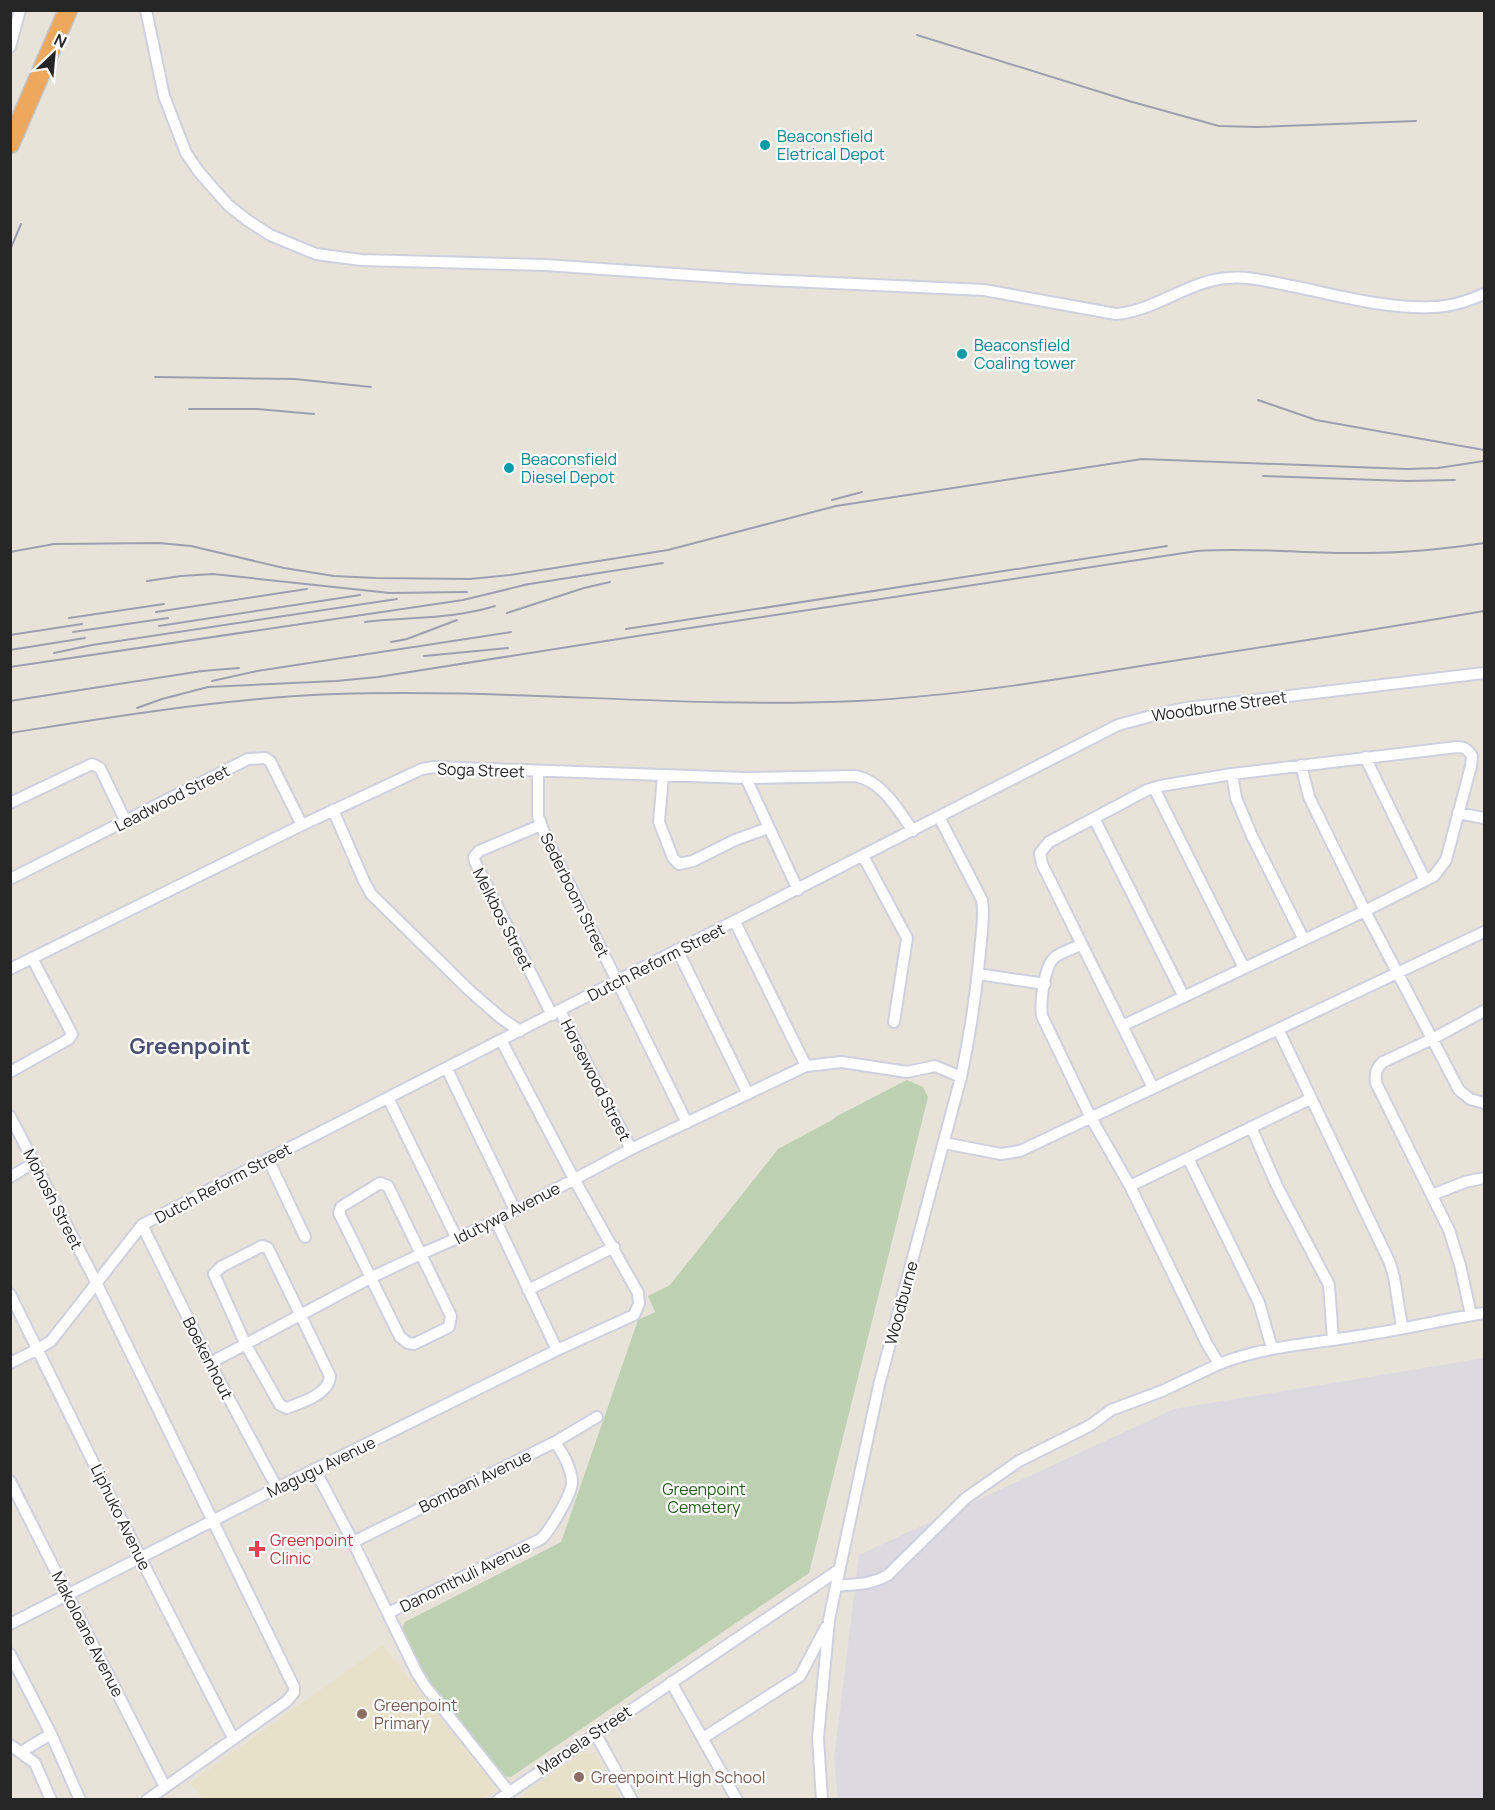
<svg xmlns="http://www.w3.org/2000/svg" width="1495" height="1810" font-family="Manrope,sans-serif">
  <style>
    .industrial { fill: #dcd9e1 }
    .education { fill: #e8e1c9 }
    .cemetery { fill: #bed0b2 }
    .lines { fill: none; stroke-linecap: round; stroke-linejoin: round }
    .street-casing { stroke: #ced0de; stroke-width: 14 }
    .highway-casing { stroke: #c2c2c2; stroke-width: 21 }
    .street { stroke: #fff; stroke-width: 10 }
    .highway { stroke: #eea85e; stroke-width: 18 }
    .rail { stroke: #9d9eaf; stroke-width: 2 }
    .culture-dot { fill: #0f9aa8; stroke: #fff; stroke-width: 2 }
    .health-dot { fill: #e0444e; stroke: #fff; stroke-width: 2 }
    .education-dot { fill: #8d6e63; stroke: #fff; stroke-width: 2 }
    .labels { text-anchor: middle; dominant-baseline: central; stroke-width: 4.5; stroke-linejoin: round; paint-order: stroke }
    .culture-label { font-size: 16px; fill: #0d838f; stroke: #fff; text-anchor: start }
    .street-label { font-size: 16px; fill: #262626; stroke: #fff }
    .park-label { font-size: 16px; fill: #275b1f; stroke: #fff }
    .health-label { font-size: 16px; fill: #be3a42; stroke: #fff; text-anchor: start }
    .education-label { font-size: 16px; fill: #785e54; stroke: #fff; text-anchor: start }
    .district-label { font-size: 22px; font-weight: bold; fill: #4c5072; stroke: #fff }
  </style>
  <rect width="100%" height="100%" fill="#e8e3d9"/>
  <!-- industrial -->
  <path class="industrial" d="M1484,1358V1799L838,1800L834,1759L859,1555L1174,1409Z"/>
  <!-- education -->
  <path class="education" d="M383,1645L497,1789L481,1800L203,1799L190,1783Z
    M583,1752L595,1754L621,1799H517Z"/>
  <!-- cemetery -->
  <path class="cemetery" d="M907,1080L923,1087L928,1097L809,1573L511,1777L503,1776L429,1684L402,1629L405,1622L561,1542L638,1320L655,1312L648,1296L670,1285L778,1149L832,1120L837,1116Z"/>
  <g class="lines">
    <!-- street casing -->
    <g class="street-casing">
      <path id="street" d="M146,10L164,96L186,153L199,172L228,205L247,220L270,235L316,254L361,260L545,265L747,279L984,290L1116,314C1155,311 1190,280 1228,278C1249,276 1271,282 1292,286C1337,295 1385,309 1432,307C1450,307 1468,301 1484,294
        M10,47L20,10
        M1365,757L1425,880
        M1301,765L1309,797L1365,911L1459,1090L1470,1099L1484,1103
        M538,772V816L545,835L687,1123
        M1232,774L1236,798L1252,836L1304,940
        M663,776L659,822L673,858L679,864L693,861L735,840L768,828
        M746,778L798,890
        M1154,788L1244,968
        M10,803L92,764L100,768L126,822
        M333,810L364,881L371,894L469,990L501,1018L520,1031
        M1458,813L1484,818
        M1094,818L1184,997
        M541,825L479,851L474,857L475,862L552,1015
        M863,856L907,938L894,1022
        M10,879L248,759L265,758L270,761L302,825
        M735,922L806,1066
        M1080,945C1072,949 1062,952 1055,957C1044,966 1040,1003 1042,1016L1091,1118L1130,1186L1207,1344L1219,1364C1264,1346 1311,1344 1358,1336C1400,1330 1442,1320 1484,1313
        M678,951L748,1094
        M10,969L302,825L422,769L434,767L746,778L856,776C883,782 898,810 913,831
        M978,974L1045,984
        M560,1011L631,1149
        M1122,1026L1365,911L1434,876L1446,860L1471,766L1472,756C1468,750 1465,747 1457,747L1232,774L1160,786L1147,790L1049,842L1040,853L1042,864L1153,1088
        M1278,1029L1390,1263L1394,1277L1402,1327
        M447,1069L515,1210
        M10,1072L69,1039L72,1034L32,958
        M388,1098L457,1239
        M10,1116L96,1282L294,1687V1692L287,1701L147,1800
        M1251,1127L1278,1188L1329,1285L1333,1340
        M944,1143L1001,1154L1020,1151L1484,932
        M1188,1158L1259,1303L1272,1348
        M268,1159L305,1237
        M10,1177L34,1163
        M380,1183L388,1186L451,1316L449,1327L414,1344L408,1343L400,1337L339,1213L341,1207Z
        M1130,1186L1310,1099
        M1432,1195L1465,1182L1484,1178
        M496,1221L557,1350
        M142,1225L210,1363L277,1488
        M262,1246L268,1248L330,1376C329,1394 303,1402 287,1408L280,1405L246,1345L214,1274L221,1267Z
        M528,1290L614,1247
        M10,1294L140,1557L233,1738
        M1471,1315L1460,1265L1449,1230L1376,1083C1375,1074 1376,1068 1383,1062L1432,1039L1484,1011
        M10,1363L38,1349L51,1341L142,1225L268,1159L1118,725L1162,713L1187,708L1484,673
        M210,1363L370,1278L421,1254L496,1221L631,1149L806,1066L842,1062L907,1072L935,1066L961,1077
        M315,1470L353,1542L417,1673L425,1686L509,1792
        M10,1481L165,1787
        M353,1542L555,1442L597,1417
        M836,1586C855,1584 871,1585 888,1575L966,1498L1019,1461L1091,1425L1111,1410L1162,1391L1219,1364
        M388,1613L541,1539C550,1530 573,1493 572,1481C571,1468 562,1452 555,1442
        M10,1624L277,1488L557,1350L634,1315L639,1304L638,1293L574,1179L501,1040
        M10,1654L51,1734L80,1800
        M671,1682L737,1800
        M595,1733L632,1800
        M703,1738L800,1676L826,1627
        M10,1745L35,1763L51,1800
        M21,1752L51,1734
        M498,1800L840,1569
        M822,1800L818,1738L829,1620L836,1586L879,1385L961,1077C970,1035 976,994 980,952C981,935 985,917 982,900L939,817"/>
    </g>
    <!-- highway casing -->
    <g class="highway-casing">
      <path id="highway" d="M10,144L68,10"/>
    </g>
    <!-- street -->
    <use href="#street" class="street"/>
    <!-- highway -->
    <use href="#highway" class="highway"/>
    <!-- rail -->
    <path class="rail" d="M917,35L1129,101L1219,126L1258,127L1416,121
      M10,250L21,224
      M155,377L295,379L371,387
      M1258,400L1316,420L1484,450
      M189,409H257L314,414
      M1263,476L1406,481L1455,480
      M832,500L862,492
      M10,552L54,544L159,543L191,546L284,568L334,576L376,578L470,579L510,575L668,550L836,506L1142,459L1407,469L1438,468L1484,461
      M147,581L181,576L213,574L390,593L467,592
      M523,585L663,563
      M156,612L307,589
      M507,613L584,588L610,582
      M69,618L164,604
      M365,622C411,616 449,620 495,606
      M159,626L360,595
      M626,629L1167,546
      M73,632L168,618
      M10,635L82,624
      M391,642L407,639L457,620
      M10,650L85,638
      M54,653L92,645L397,599
      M424,656L508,648
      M10,667L463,600L529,584
      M212,681L257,671L511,632
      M10,701L202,671L239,668
      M137,708L162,699L208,687L336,681L378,677L631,637L1197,551C1253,547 1310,554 1366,553C1406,553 1445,549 1484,543
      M10,733C119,716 227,698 336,694C510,688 684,709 858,701C957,696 1055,680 1153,664C1264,647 1374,630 1484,611"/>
  </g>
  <!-- markers -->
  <g class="culture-dot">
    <circle cx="765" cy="145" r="6"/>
    <circle cx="962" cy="354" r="6"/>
    <circle cx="509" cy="468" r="6"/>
  </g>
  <path class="health-dot" d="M254 1540h6v6h6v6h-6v6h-6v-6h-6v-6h6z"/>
  <g class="education-dot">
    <circle cx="362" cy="1714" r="6"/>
    <circle cx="579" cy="1777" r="6"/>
  </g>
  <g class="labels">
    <!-- culture labels -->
    <g class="culture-label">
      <text x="777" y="136">Beaconsfield<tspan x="777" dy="18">Eletrical Depot</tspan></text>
      <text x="974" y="345">Beaconsfield<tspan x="974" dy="18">Coaling tower</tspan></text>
      <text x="521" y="459">Beaconsfield<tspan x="521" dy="18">Diesel Depot</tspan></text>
    </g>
    <!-- street labels -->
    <g class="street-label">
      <text transform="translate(1219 706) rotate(-8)">Woodburne Street</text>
      <text transform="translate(481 770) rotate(2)">Soga Street</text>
      <text transform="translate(172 798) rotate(-27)">Leadwood Street</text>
      <text transform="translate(575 895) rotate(64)">Sederboom Street</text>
      <text transform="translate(503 919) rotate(63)">Melkbos Street</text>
      <text transform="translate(656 962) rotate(-27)">Dutch Reform Street</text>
      <text transform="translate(596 1080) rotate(63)">Horsewood Street</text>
      <text transform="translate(223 1183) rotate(-28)">Dutch Reform Street</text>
      <text transform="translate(53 1199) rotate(63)">Mohosh Street</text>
      <text transform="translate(507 1213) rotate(-27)">Idutywa Avenue</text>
      <text transform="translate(901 1303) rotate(-75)">Woodburne</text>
      <text transform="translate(208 1358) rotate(63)">Boekenhout</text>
      <text transform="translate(321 1467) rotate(-26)">Magugu Avenue</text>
      <text transform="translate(475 1481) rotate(-26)">Bombani Avenue</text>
      <text transform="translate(121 1517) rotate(64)">Liphuko Avenue</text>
      <text transform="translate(465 1576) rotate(-26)">Danomthuli Avenue</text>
      <text transform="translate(88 1634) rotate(63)">Makoloane Avenue</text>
      <text transform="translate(584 1740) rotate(-34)">Maroela Street</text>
    </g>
    <!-- park labels -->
    <g class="park-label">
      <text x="704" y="1489">Greenpoint<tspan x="704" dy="18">Cemetery</tspan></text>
    </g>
    <!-- health labels -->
    <g class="health-label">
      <text x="270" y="1540">Greenpoint<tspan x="270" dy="18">Clinic</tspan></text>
    </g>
    <!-- education labels -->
    <g class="education-label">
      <text x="374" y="1705">Greenpoint<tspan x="374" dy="18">Primary</tspan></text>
      <text x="591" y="1777">Greenpoint High School</text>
    </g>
    <!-- district labels -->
    <g class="district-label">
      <text x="190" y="1046">Greenpoint</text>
    </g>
  </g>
  <!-- border -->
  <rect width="1495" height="1810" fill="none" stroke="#262626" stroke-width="24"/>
  <!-- north arrow -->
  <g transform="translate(54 54) rotate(26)" stroke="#ffffff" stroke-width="4.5" paint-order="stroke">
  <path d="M0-4.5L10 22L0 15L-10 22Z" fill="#262626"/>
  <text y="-9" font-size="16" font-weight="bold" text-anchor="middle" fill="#262626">N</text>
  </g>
</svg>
